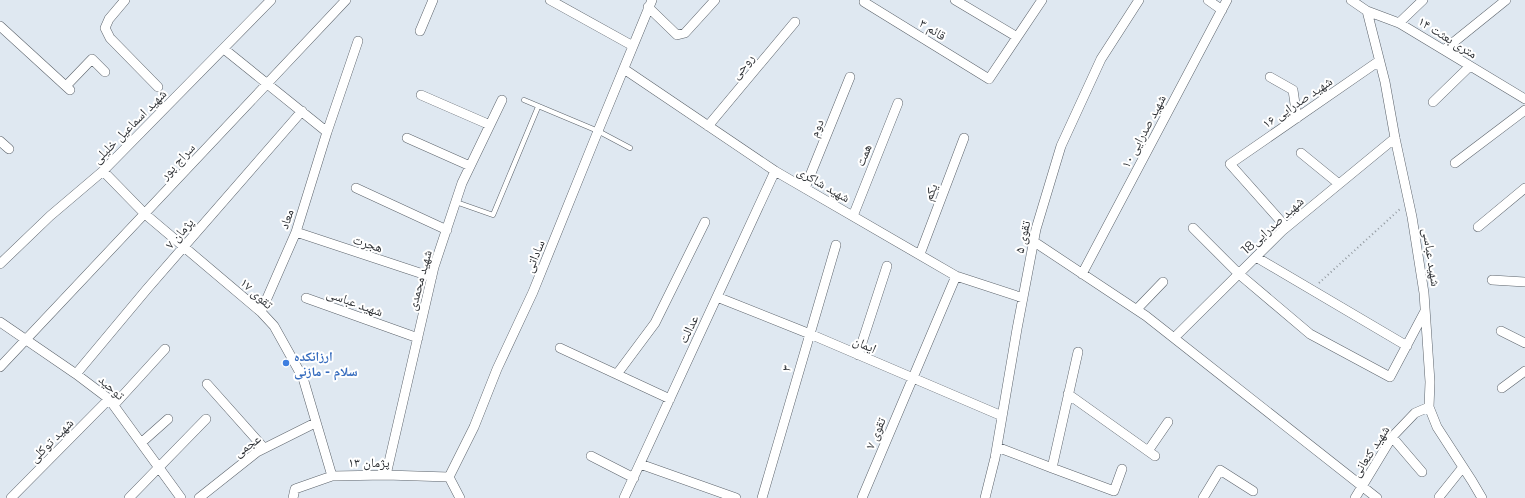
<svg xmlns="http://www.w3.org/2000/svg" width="1525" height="498" font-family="Montserrat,'Noto Naskh Arabic',sans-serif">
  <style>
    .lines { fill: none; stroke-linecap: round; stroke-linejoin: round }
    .lane-casing { stroke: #5c636b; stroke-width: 5.5 }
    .street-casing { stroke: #5c636b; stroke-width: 10 }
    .path { stroke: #92999f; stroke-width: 2; stroke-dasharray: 1 3; stroke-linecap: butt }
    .lane { stroke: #fff; stroke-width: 4.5 }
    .street { stroke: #fff; stroke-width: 9 }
    .shop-dot { fill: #3f7fe0; stroke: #fff; stroke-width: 1.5 }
    .labels { text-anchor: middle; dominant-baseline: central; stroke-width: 4; stroke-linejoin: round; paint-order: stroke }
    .street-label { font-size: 13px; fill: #2e3135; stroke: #fff }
    .shop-label { font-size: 13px; font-weight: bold; fill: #366cbe; stroke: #fff; text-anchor: start }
  </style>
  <rect width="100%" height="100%" fill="#dfe8f1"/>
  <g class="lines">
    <!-- lane casing -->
    <g class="lane-casing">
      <path id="lane" d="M524,100L598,131L630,148
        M456,202L493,215L538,107"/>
    </g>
    <!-- street casing -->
    <g class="street-casing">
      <path id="street" d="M125,0L109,19L105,28L110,38L158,87
        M550,0L633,46
        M955,0L1017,37
        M1208,0L1222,10
        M1351,0L1367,11L1399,23L1525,99
        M864,2L989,79L1042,0
        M648,7L677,35L685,33L715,0
        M1367,11L1385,82L1395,138L1412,217L1424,293L1430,382L1429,407L1437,427L1472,481L1482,498
        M1399,23L1423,0
        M0,26L70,90
        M420,31L433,0
        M224,49L327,132
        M1444,50L1506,0
        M624,69L775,171L956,276L1023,298
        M1270,77L1293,90L1297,118
        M66,86L92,59L105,72
        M421,95L490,125
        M1433,102L1470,66
        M708,126L795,22
        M407,138L470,166
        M0,141L9,149
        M1301,153L1339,184
        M1455,163L1525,110
        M103,171L145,214L261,312L274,326L303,378L332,476
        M356,188L447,230
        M805,188L850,77
        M853,216L898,103
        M1286,227L1230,164L1379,61
        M1478,227L1525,188
        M1193,228L1239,274L1310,334L1390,377L1425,311
        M296,232L432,277
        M1033,241L1146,316L1377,498
        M920,254L964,138
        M1256,257L1407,346
        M0,264L50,216L103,171L271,0
        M1082,274L1227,0
        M1492,280L1525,282
        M717,297L810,334L1002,416
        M306,298L418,338
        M1137,309L1163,282
        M261,312L296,232L327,132L358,41
        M0,322L76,374L109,399L181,498
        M1501,331L1525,343
        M1174,338L1282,231L1395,138
        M560,348L670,399
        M858,355L887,266
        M0,367L346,0
        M76,374L147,289L302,111
        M617,374L655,323L705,222
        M207,384L264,448
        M1502,388L1525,371
        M1068,394L1155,456
        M114,405L165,349
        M1392,437L1422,472
        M141,443L168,419
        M997,447L1052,468L1078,352
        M1148,451L1168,422
        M591,456L634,478
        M640,464L736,498
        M1052,468L1114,491L1122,469
        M386,475L434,267L462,183L502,100
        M449,477L460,498
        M1439,497L1463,467
        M11,498L109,399
        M129,498L206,419
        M199,498L257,452L315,423
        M293,498L295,489L332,476L386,475L449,477L474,427L497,369L533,292L598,131L652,0
        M624,498L775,171
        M762,498L836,245
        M862,498L956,276
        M985,498L995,458L1017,329L1036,229L1061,146L1101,59L1139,0
        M1203,498L1220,470L1253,491
        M1355,498L1392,437L1415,413L1429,407"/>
    </g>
    <!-- path -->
    <path class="path" d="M1319,283L1400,209"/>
    <!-- lane -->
    <use href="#lane" class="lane"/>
    <!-- street -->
    <use href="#street" class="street"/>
  </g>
  <!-- markers -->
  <circle class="shop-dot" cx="286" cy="363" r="4"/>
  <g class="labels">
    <!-- street labels -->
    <g class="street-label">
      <text transform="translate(933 29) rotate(32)">قائم ۳</text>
      <text transform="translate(1448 37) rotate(32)">۱۴ متری بعثت</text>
      <text transform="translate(742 66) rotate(-50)">روحی</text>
      <text transform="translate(1297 102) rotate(-34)">شهید صدرایی ۱۶</text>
      <text transform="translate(129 126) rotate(-45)">شهید اسماعیل خلیلی</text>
      <text transform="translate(816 128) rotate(-68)">دوم</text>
      <text transform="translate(1143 131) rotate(-62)">شهید صدرایی ۱۰</text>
      <text transform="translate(863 155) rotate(-68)">همت</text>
      <text transform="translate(177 161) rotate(-47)">سراج پور</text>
      <text transform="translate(824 184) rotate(30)">شهید شاکری</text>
      <text transform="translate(930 192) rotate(-69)">یکم</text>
      <text transform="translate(286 219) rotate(-71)">معاد</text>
      <text transform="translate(1272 225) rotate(-42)">شهید صدرایی18</text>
      <text transform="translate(179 233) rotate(-49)">پژمان ۷</text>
      <text transform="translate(1022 237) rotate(-78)">تقوی ۵</text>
      <text transform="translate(368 243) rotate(18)">هجرت</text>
      <text transform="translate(534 256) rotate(-68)">ساداتی</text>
      <text transform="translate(1432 257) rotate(81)">شهید عباسی</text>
      <text transform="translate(419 280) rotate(-75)">شهید محمدی</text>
      <text transform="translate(257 293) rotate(42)">تقوی ۱۷</text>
      <text transform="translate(355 302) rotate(20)">شهید عباسی</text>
      <text transform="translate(688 329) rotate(-65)">عدالت</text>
      <text transform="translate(865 344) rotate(24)">ایمان</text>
      <text transform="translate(786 368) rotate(-74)">۳</text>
      <text transform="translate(112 387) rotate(42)">توحید</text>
      <text transform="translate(875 433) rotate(-67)">تقوی ۷</text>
      <text transform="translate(51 440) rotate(-45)">شهید توکلی</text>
      <text transform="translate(247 445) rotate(-34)">عجمی</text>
      <text transform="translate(1370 451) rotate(-57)">شهید کنعانی</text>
      <text x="369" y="462">پژمان ۱۳</text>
    </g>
    <!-- shop labels -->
    <g class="shop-label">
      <text x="294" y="356">ارزانکده<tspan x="294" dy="15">سلام - مازنی</tspan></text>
    </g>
  </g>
</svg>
